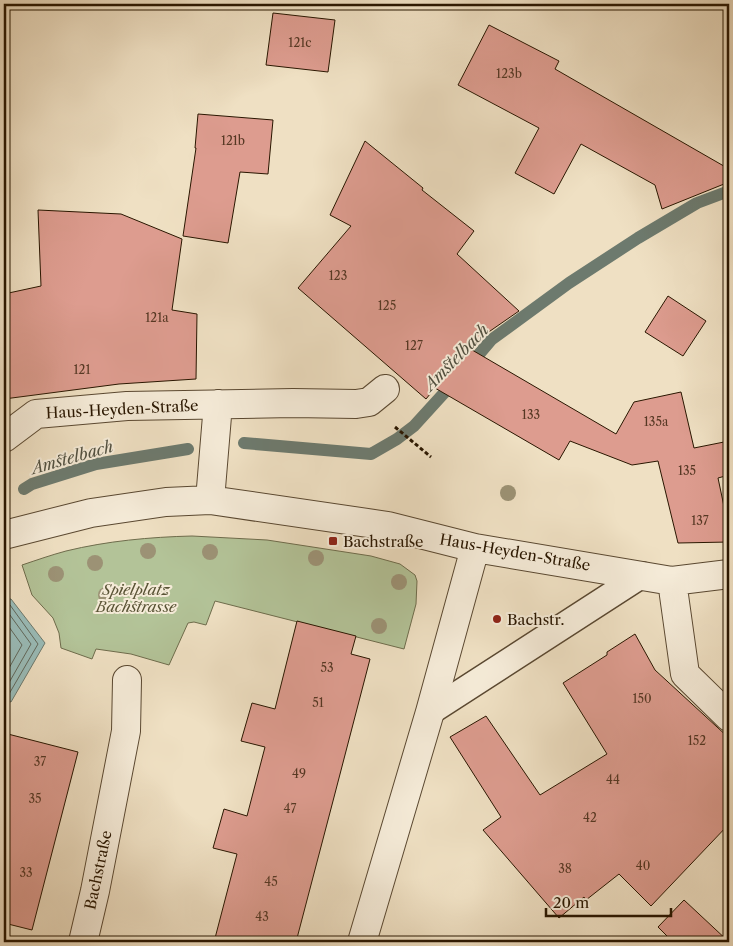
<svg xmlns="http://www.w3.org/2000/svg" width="733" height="946" font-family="'Libre Caslon Text',serif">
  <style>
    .green { fill: #b3c398; stroke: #6e6c4c }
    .water { fill: #9abcb8; stroke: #6d7a6e }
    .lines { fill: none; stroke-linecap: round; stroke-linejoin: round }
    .shore { stroke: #62695c; stroke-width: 1 }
    .stream { stroke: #6d7a6e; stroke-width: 12 }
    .building { fill: #dd9c8f; stroke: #291600 }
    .lane-casing { stroke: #5a4831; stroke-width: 28 }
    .street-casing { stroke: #5a4831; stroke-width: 30 }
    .path { stroke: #291600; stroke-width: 3; stroke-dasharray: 4 2.5; stroke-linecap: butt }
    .lane { stroke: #f5ebd8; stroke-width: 25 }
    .street { stroke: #f5ebd8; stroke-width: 28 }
    .tree { fill: #9c9275 }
    .poi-dot { fill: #8f2418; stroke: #f5ebd8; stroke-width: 2 }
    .labels { text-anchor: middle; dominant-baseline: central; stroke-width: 4; stroke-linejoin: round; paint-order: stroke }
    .number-label { font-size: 12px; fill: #563824 }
    .street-label { font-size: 15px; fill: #291600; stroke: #f5ebd8 }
    .poi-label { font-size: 15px; fill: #291600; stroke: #f5ebd8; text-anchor: start }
    .park-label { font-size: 15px; font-style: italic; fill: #595335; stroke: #f5ebd8 }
    .water-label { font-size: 16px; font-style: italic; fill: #515040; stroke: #f5ebd8 }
  </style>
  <rect width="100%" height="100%" fill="#efe0c3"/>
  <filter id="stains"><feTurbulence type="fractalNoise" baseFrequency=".004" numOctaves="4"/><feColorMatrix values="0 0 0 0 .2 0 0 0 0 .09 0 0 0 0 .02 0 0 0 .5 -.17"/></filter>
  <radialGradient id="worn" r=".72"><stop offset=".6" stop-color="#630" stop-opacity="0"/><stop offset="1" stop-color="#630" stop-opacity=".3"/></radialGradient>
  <!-- green -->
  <path class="green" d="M192,536L267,540L371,556L400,564L415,575L417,581L416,604L404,649L215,601L206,625L194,622L188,623L169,665L131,654L96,649L92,659L61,648L59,633L53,618L32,595L22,565C37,560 51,555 66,551C107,541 150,537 192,536Z"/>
  <!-- water -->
  <path class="water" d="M4,599H11L45,643L11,702L4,700Z"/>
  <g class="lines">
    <!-- shore -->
    <path class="shore" d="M4,604L10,605L38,644L9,694L4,695
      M4,610L7,611L31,644L6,688L4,689
      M4,620L22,645L4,677"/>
    <!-- stream -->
    <path class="stream" d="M469,366L491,340L569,283L638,238L697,203L729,191
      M244,443L371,454L397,439L414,426L455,381
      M24,489L32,484L96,464L188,449"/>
  </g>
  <!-- building -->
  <path class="building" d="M273,13L335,20L328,72L266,65Z
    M489,25L559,61L555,69L729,169V182L662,209L655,185L581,144L554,194L515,173L539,128L458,85Z
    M198,114L273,120L268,174L240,172L228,243L183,236L196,148H195Z
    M365,141L423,188L422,190L474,231L457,254L519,311L467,347L616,434L634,402L681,392L694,448L729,441V475L718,478L729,530V542L678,543L658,461L632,465L570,441L559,460L435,388L426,399L298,288L351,226L330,215Z
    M38,210L121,214L182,239L172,310L197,314L196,379L119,384L4,399V294L41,286Z
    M668,296L706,321L683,356L645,332Z
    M297,621L356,636L351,654L370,659L333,801L296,942H214L237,854L213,848L224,809L247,816L265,747L241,741L252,703L275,709Z
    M635,634L655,670L729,738V824L651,906L619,874L586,900L584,897L559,918L483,830L501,817L450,737L486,716L540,795L607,754L563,683L607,655V652Z
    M4,733L78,752L32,930L4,923Z
    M684,900L729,942H673L658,927Z"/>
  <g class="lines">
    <!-- lane casing -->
    <g class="lane-casing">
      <path id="lane" d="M430,712L642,575"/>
    </g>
    <!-- street casing -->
    <g class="street-casing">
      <path id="street" d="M4,438L36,414L127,406L293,403L356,404L369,402L385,389
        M210,500L218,404
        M4,535L91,513L166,502L210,500L388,526L475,548L672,581L729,574
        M672,581L685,674L729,717
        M83,942L95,891L126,731L127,680
        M362,942L430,712L475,548"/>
    </g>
    <!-- path -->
    <path class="path" d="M395,427L431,457"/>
    <!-- lane -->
    <use href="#lane" class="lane"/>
    <!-- street -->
    <use href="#street" class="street"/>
  </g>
  <!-- trees -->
  <g class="tree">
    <circle cx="508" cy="493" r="8"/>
    <circle cx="148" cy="551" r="8"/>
    <circle cx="210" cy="552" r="8"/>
    <circle cx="316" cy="558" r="8"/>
    <circle cx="95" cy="563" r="8"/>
    <circle cx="56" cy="574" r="8"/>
    <circle cx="399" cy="582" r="8"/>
    <circle cx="106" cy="595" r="8"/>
    <circle cx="379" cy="626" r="8"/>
  </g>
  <!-- markers -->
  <g class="poi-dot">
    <rect x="328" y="536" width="10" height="10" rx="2.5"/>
    <circle cx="497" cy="619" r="5"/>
  </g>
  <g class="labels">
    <!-- number labels -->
    <g class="number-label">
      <text x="300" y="42">121c</text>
      <text x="509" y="73">123b</text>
      <text x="233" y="140">121b</text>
      <text x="338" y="275">123</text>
      <text x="387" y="305">125</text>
      <text x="157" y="317">121a</text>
      <text x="414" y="345">127</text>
      <text x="82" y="369">121</text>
      <text x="531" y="414">133</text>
      <text x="656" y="421">135a</text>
      <text x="687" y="470">135</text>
      <text x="700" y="520">137</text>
      <text x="327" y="667">53</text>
      <text x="642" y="698">150</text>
      <text x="318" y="702">51</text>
      <text x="697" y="740">152</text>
      <text x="40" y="761">37</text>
      <text x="299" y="773">49</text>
      <text x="613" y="779">44</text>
      <text x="35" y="798">35</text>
      <text x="290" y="808">47</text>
      <text x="590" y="817">42</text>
      <text x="643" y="865">40</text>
      <text x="565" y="868">38</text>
      <text x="26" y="872">33</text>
      <text x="271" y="881">45</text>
      <text x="262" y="916">43</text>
    </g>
    <!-- street labels -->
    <g class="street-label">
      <text transform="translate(122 409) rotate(-3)">Haus-Heyden-Straße</text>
      <text transform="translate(515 552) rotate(10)">Haus-Heyden-Straße</text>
      <text transform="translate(98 870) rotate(-78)">Bachstraße</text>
    </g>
    <!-- poi labels -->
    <g class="poi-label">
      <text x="343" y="541">Bachstraße</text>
      <text x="507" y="619">Bachstr.</text>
    </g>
    <!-- park labels -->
    <g class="park-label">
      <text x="136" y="589">Spielplatz<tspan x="136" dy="17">Bachstrasse</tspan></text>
    </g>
    <!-- water labels -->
    <g class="water-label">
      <text transform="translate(456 357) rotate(-46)">Amstelbach</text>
      <text transform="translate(72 457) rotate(-16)">Amstelbach</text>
    </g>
  </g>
  <!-- margin -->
  <rect width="733" height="946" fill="none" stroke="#efe0c3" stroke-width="20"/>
  <rect x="5" y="5" width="723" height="936" fill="none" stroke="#291600" stroke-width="2.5"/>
  <rect x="10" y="10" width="713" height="926" fill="none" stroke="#291600"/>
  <!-- scale -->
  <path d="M546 908v8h125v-8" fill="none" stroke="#291600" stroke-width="2.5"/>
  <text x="553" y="908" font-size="15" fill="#291600" stroke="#f5ebd8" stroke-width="4" paint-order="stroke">20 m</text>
  <rect width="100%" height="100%" filter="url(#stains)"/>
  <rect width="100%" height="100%" fill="url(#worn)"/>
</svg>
